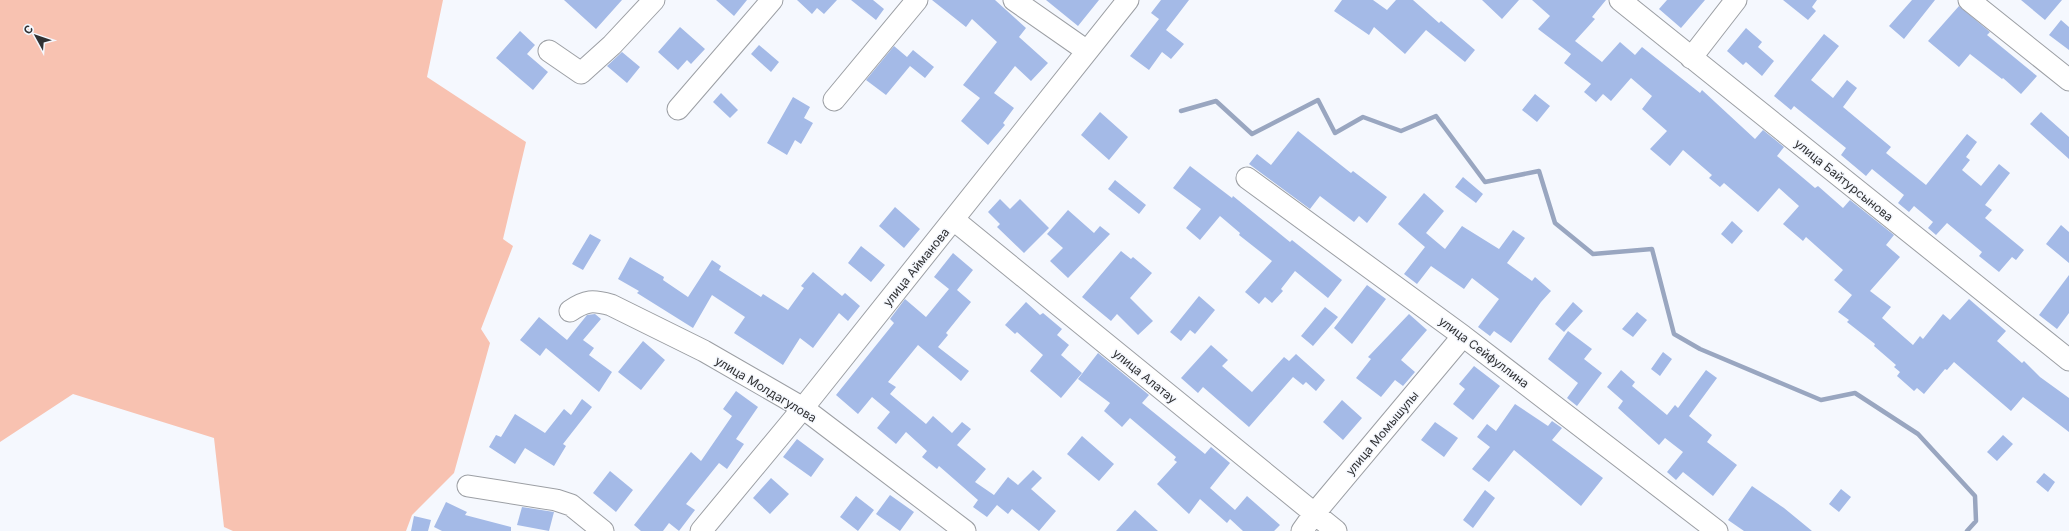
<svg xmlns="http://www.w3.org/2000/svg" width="2069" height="531" font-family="Inter,sans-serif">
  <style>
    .green { fill: #f8c2b1 }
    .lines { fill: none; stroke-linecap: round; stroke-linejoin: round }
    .stream { stroke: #99a6c0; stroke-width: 4.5 }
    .building { fill: #a4bae7 }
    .minor-casing { stroke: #9c9fa4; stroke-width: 23 }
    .minor { stroke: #fff; stroke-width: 21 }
    .labels { text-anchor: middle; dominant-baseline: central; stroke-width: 3; stroke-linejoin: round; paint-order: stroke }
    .street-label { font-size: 12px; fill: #303133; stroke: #f5f8fe }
  </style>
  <rect width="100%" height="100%" fill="#f5f8fe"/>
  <!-- green -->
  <path class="green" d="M0,0H443L427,77L526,142L503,239L513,246L481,329L490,343L454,473L412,515L406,531H233L224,527L214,438L73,394L0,442Z"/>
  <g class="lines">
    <!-- stream -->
    <path class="stream" d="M1181,111L1216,101L1252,134L1318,100L1335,133L1363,117L1401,131L1436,116L1485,182L1539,171L1555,223L1593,254L1652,249L1674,334L1700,349L1821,400L1855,393L1918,434L1975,496L1976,521L1967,531"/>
  </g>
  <!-- building -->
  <path class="building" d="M564,0H622L596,29Z
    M716,0H747L734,16Z
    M797,0H837L824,14L817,8L812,14Z
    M851,0H873L884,9L876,20Z
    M932,0H995L1026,28L1019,37L1048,63L1031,81L1015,66L994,93L1014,108L1003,123L1005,125L988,145L961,121L980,98L963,85L997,42L972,19L966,27Z
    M1046,0H1099L1078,26Z
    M1161,0H1189L1166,30L1184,44L1171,59L1162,52L1149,70L1130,56L1159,19L1151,13Z
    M1342,0H1373L1387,10L1396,0H1413L1439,23L1441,21L1475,50L1465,62L1426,30L1405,54L1374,27L1369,35L1334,11Z
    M1482,0H1519L1502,19Z
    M1532,0H1606L1592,17L1595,19L1575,41L1602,62L1620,42L1635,55L1642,47L1700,93L1702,90L1755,139L1763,130L1784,147L1777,156L1815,188L1818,186L1843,208L1850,200L1894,235L1886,245L1900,257L1870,291L1891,307L1882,318L1913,345L1920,336L1923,339L1943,314L1950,320L1969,299L2006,331L1997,341L2022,363L2024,361L2040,377L2069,398V432L2023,397L2011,411L1954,362L1947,370L1945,369L1924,394L1917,388L1914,391L1897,376L1900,372L1894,367L1896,365L1874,346L1875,344L1847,322L1849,320L1838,312L1852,295L1834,280L1843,270L1806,237L1803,241L1783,224L1799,206L1779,188L1758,212L1724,183L1720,187L1709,178L1712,175L1683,150L1670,166L1650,149L1667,131L1642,109L1652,96L1631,78L1611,101L1603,94L1596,102L1584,92L1591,84L1564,63L1571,54L1538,29L1550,16Z
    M1667,0H1705L1681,28L1659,9Z
    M1783,0H1817L1812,7L1816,11L1808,20Z
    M1912,0H1935L1904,39L1889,26Z
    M2021,0H2062L2045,20Z
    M1959,6L1990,32L1987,35L2037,76L2021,94L2003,78L2002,79L1970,54L1959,67L1928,41Z
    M2061,20L2069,27V50L2049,35Z
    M680,27L705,49L691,64L687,60L678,70L658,52Z
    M1746,28L1762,42L1758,47L1774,61L1762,76L1746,62L1743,65L1727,51Z
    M520,31L535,45L527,54L548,72L533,90L496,58Z
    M1824,34L1839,46L1811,80L1833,98L1847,80L1857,88L1843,107L1891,147L1886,153L1926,185L1967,134L1977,142L1966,157L1970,160L1962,170L1981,186L1999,164L2010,173L1985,205L1992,210L1985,218L2024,250L2016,260L2012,257L1999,272L1979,256L1982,252L1947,223L1936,235L1928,228L1933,222L1914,206L1909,212L1898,203L1904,195L1872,169L1866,176L1841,155L1846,148L1794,106L1791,110L1774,96Z
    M759,45L779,62L771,72L751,54Z
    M894,46L907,57L913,50L934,67L925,78L910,66L886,95L866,80Z
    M622,52L640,67L627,83L607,66Z
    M721,93L738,110L730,118L713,102Z
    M1535,94L1550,106L1537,122L1522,110Z
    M793,97L810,107L804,118L813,123L801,144L795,140L787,155L767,143Z
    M1100,112L1128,137L1109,160L1081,135Z
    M2041,112L2069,137V159L2030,124Z
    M1298,131L1351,173L1353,171L1387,197L1367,223L1359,216L1354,222L1320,196L1310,209L1249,164L1257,154L1271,165Z
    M1190,166L1232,198L1233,196L1290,242L1292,240L1342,280L1328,298L1295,271L1281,289L1283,291L1272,303L1265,297L1259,304L1245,292L1272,261L1239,235L1240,233L1220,216L1200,240L1186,228L1201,209L1173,188Z
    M1463,177L1483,194L1476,203L1455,187Z
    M1115,180L1146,205L1139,214L1108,189Z
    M1424,193L1444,211L1426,233L1445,249L1462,226L1499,249L1513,230L1525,238L1507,263L1532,281L1535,277L1551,291L1541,302L1511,343L1494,331L1490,336L1478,327L1499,299L1472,278L1464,289L1431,266L1417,284L1404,274L1425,247L1398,224Z
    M1000,199L1010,209L1020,199L1049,228L1024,253L997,227L1000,224L988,212Z
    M895,207L920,229L904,248L879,226Z
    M1068,210L1094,233L1100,226L1110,234L1068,278L1050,261L1063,248L1047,234Z
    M1732,221L1743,231L1732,244L1721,234Z
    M2061,225L2069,232V263L2046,244Z
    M590,234L601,240L583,270L572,264Z
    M861,246L885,265L871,282L848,263Z
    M1121,251L1131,259L1133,257L1152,273L1130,298L1153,321L1138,335L1117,314L1111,321L1082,297Z
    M953,253L973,270L957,290L971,302L946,333L948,335L938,347L969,371L961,381L918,345L888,382L896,387L890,394L926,424L933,416L952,433L962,422L971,429L957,445L986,469L975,482L994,495L1008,477L1018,485L1033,470L1042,478L1031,489L1056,511L1039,531L1012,509L1008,514L997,505L987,517L973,507L978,500L939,466L937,469L922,457L927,451L906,432L896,444L877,428L890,412L872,397L858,414L836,395L894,323L890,319L905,299L926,317L949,289L934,277Z
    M630,257L664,277L663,280L688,297L712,260L721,266L719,270L761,297L763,294L788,310L804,288L801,286L813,272L842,296L845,293L860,306L848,321L839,313L813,348L800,338L783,365L734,333L745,317L712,295L693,328L637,293L639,291L618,279Z
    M2069,275V313L2057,329L2039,315Z
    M1367,285L1386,299L1352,344L1334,328Z
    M1199,296L1215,310L1195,334L1190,330L1181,341L1170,332Z
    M1026,302L1040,315L1043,313L1062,329L1057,335L1069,345L1061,355L1082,373L1061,398L1030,371L1043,355L1017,332L1015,334L1005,325Z
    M1573,302L1583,311L1564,332L1555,324Z
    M1325,307L1338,317L1313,346L1301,336Z
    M1637,312L1647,320L1633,337L1622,329Z
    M595,314L601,319L583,340L594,348L589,355L612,372L599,392L546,348L540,356L520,340L539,317L567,340L587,315Z
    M1409,314L1427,330L1401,360L1415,372L1403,386L1395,380L1381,397L1356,378L1371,359L1368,357Z
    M1568,331L1592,349L1584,359L1602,373L1577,406L1567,398L1578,383L1548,359Z
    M643,341L665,360L641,390L618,372Z
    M1211,345L1228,360L1222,366L1252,392L1284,357L1289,361L1296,354L1325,380L1316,391L1306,382L1303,385L1293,377L1249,427L1203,387L1198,393L1181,378Z
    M1663,352L1672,359L1660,376L1651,369Z
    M1098,353L1149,395L1142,403L1205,454L1211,447L1230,463L1210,488L1235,510L1247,496L1280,525L1274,531H1243L1230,519L1227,523L1200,499L1189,514L1157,484L1177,462L1174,460L1176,457L1130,418L1122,427L1104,411L1110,403L1078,379Z
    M1474,366L1500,386L1473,420L1453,404L1465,389L1459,384Z
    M1621,370L1635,382L1632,386L1667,415L1675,405L1678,408L1706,370L1717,378L1689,416L1712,435L1707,442L1737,465L1713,496L1683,472L1676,480L1667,472L1683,452L1665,438L1659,445L1618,408L1623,401L1607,387Z
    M736,391L758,407L736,439L744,444L727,469L719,463L686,504L695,510L679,531L669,523L663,531H641L634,525L691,452L701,461L732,416L723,409Z
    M582,399L592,407L563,444L566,446L554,466L525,448L515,464L489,447L496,435L501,437L515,414L545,433L564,409L571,415Z
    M1342,400L1362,418L1343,440L1323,422Z
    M1515,404L1548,426L1552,421L1562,428L1552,440L1603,478L1581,506L1514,450L1489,482L1472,469L1490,447L1477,437L1487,424L1496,431Z
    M1435,422L1458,438L1444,457L1421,440Z
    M2003,435L2013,444L1997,461L1987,452Z
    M1082,436L1114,464L1099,481L1067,454Z
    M797,439L824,459L811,477L783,457Z
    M610,471L633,490L616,512L593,493Z
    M2044,473L2055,482L2048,492L2036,482Z
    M771,478L789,494L770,514L753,498Z
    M1752,486L1784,508L1812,531H1744L1728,520Z
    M1841,489L1851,497L1839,512L1829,504Z
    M1485,490L1495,498L1473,528L1463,520Z
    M890,495L914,512L900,531L876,514Z
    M856,496L874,510L858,531L840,517Z
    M446,502L467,512L465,515L511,527V531H442L434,527Z
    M522,507L554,512L549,531L517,525Z
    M1135,510L1158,531H1116Z
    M414,516L431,520L428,531H411Z"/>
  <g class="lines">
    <!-- minor casing -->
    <g class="minor-casing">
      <path id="minor" d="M1014,0L1087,51
        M1620,0L2069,360
        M1969,0L2069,80
        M549,51L581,73L612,45L654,0
        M1691,58L1736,0
        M834,100L917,0
        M678,109L772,0
        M1247,178L1463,336L1717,531
        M954,220L1336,531
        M570,311C586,300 593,300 611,305L704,351L803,408L965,531
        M468,486L556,500L571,505L603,531
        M701,531L803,408L1128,0
        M1302,531L1314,514L1463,336"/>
    </g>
    <!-- minor -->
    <use href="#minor" class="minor"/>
  </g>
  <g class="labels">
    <!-- street labels -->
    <g class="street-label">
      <text transform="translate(1844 180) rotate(39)">улица Байтурсынова</text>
      <text transform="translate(916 267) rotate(-51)">улица Айманова</text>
      <text transform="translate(1484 352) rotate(37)">улица Сейфуллина</text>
      <text transform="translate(1145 376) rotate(39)">улица Алатау</text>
      <text transform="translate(766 389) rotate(31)">улица Молдагулова</text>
      <text transform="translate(1382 433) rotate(-50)">улица Момышулы</text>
    </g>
  </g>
  <!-- north arrow -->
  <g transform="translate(36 36) rotate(310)" stroke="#f5f8fe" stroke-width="3" paint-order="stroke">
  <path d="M0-3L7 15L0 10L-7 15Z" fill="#303133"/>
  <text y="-6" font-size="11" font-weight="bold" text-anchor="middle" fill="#303133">С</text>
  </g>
</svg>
